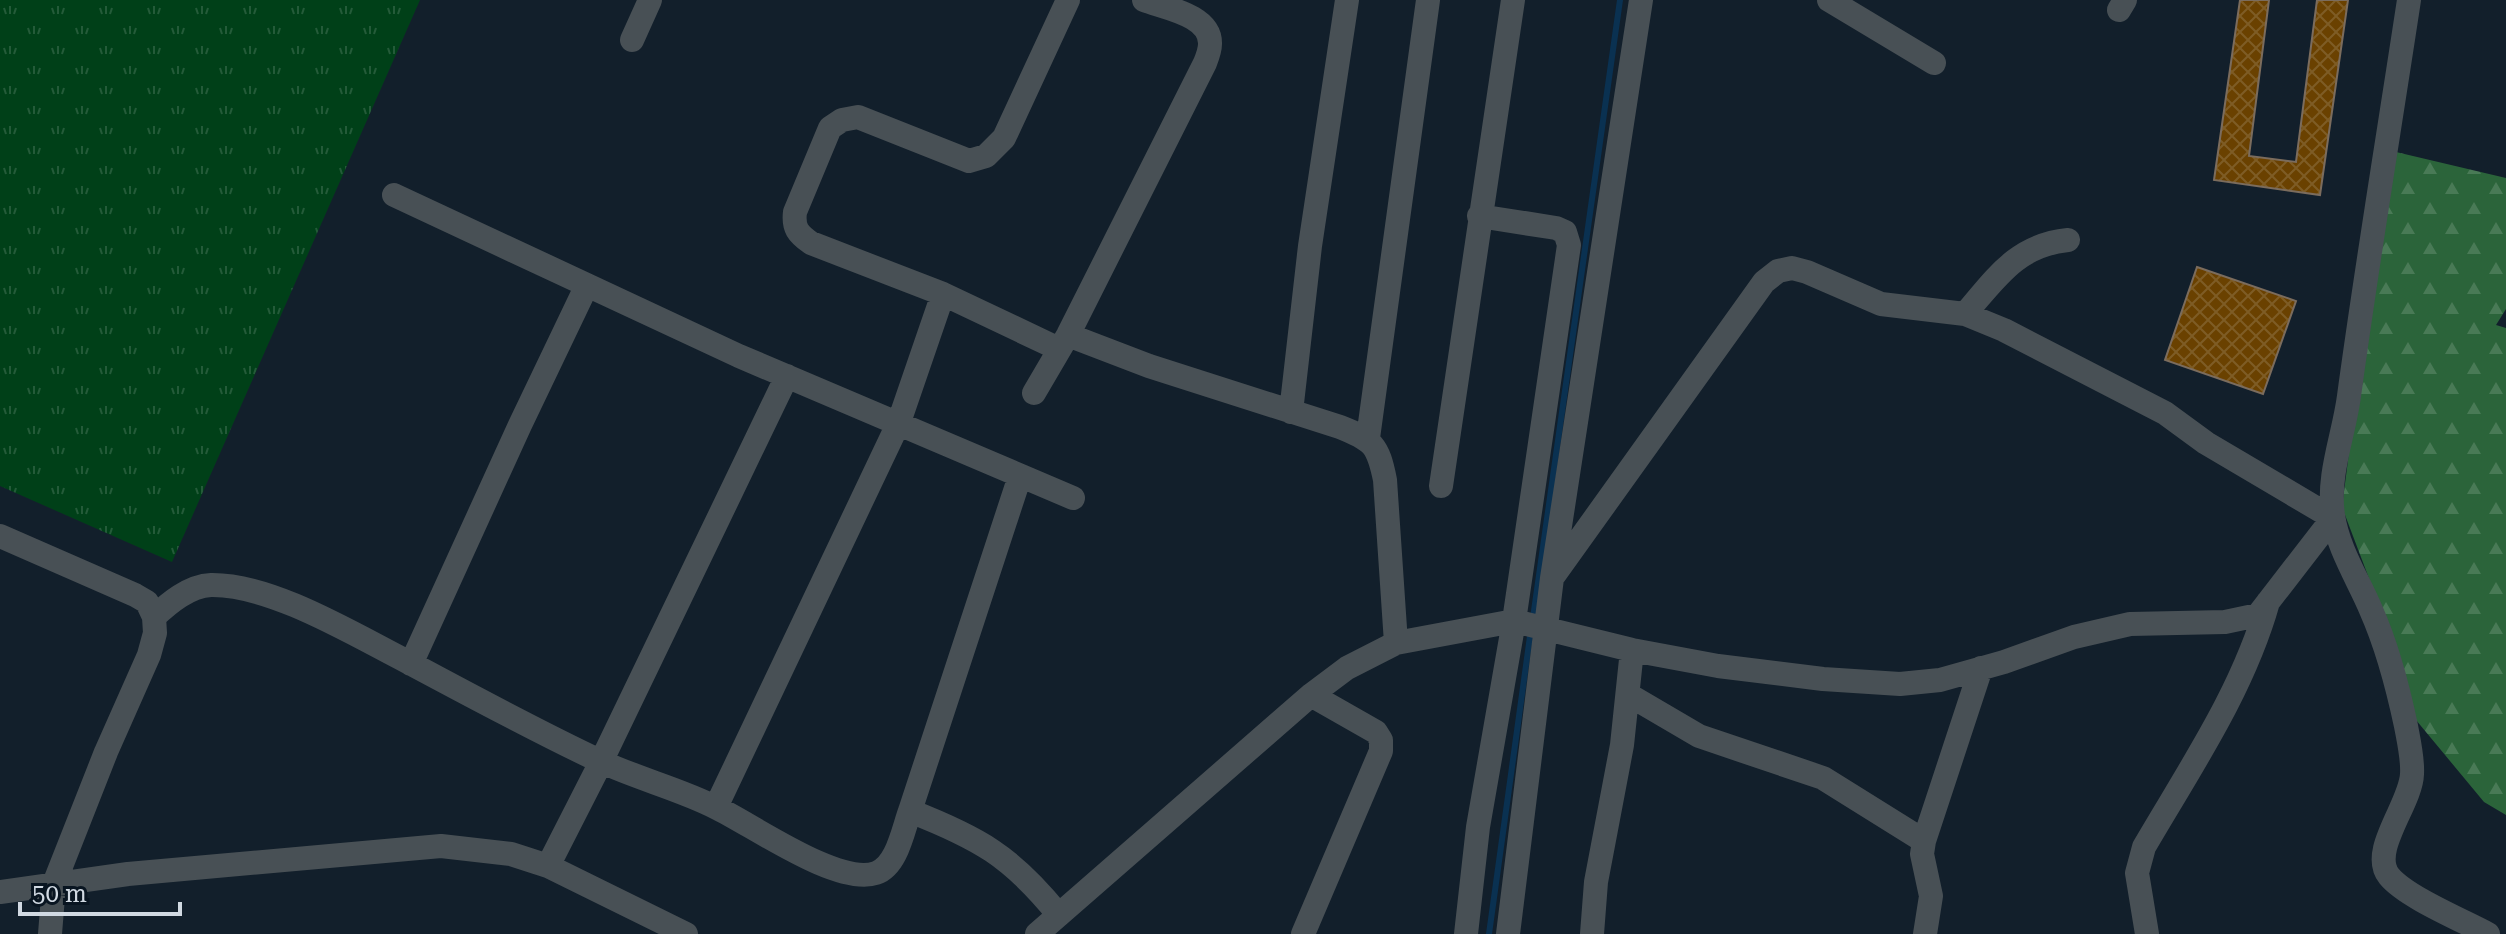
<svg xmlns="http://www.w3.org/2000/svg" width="2506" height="934" font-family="'Roboto Serif',serif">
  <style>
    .grass { fill: url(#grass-tufts) }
    .forest { fill: url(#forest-firs) }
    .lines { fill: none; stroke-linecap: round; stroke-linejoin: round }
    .stream { stroke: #0a3151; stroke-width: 6 }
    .building { fill: url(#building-cross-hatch); stroke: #7b6c5d; stroke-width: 2 }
    .minor { stroke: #485055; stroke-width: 24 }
  </style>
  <defs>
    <pattern id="grass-tufts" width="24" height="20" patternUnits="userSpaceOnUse" patternTransform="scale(2)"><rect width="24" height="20" fill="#004018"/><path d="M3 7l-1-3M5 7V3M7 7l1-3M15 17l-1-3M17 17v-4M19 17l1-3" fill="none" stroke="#245b39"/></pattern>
    <pattern id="forest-firs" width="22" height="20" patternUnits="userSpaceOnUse" patternTransform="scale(2)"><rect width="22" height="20" fill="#2b643a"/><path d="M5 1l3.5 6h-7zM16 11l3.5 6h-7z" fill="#497a56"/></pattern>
    <pattern id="building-cross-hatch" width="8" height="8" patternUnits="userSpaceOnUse" patternTransform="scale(2)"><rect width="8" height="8" fill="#6a4100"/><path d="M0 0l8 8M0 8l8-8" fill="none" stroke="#7e5c25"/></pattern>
  </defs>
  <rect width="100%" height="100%" fill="#121f2b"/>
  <!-- grass -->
  <path class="grass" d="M0,0H420L172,562L0,486Z"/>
  <!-- forest -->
  <path class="forest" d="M2396,152L2506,178V309L2496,325L2506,328V815L2484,802L2416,720L2381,610L2342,507L2359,375Z"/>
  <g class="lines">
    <!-- stream -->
    <path class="stream" d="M1533,618L1620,0
      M1489,934L1531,629"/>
  </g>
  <!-- building -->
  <path class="building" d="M2240,0H2269L2249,156L2296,162L2317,0H2348L2320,195L2214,180Z
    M2197,267L2296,301L2263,394L2165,360Z"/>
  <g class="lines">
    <!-- minor -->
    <path class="minor" d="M1829,0L1934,63
      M2409,0C2389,132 2367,263 2349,396C2344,435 2327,475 2333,515C2338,549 2358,579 2371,610C2387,646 2398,688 2406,726C2409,742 2413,759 2412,774C2411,804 2369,851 2389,876C2406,897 2462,920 2488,934
      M2119,10L2125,0
      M632,40L650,0
      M394,195L739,356L1073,498
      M1965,314C1996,278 2017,245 2068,240
      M1068,335L1149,366L1340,427C1373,440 1378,445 1385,480L1396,643
      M1059,349L943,294L811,243C798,234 793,228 795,212L830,128L842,120L858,117L969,161L986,156L1004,138L1068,0
      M1034,393L1068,335L1205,63C1207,58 1210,50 1210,44C1211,15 1165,8 1144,0
      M1291,412L1310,246L1347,0
      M1368,438L1428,0
      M1441,486L1513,0
      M0,536L135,595L147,602L154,617L155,633L149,655L106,752L54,884L50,934
      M154,617C169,603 189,586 211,585C271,584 353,634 406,661C470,695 534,730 600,761C638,779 680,789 717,808C754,826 838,886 876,873C897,866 903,830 910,811L1020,476
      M411,664L520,425L587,285
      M1629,695L1699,736L1823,778L1924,841
      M716,807L899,422L943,294
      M910,811C979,838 1011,856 1058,914
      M548,866L601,762L787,376
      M0,892L128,874L441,846L511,854L548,866L686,934
      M1037,934L1311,695L1347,668L1396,643L1514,621L1632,650L1718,666L1823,679L1900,684L1940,680L2004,662L2074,637L2130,624L2225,622L2258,615L2333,518L2206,443L2165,413L2004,330L1965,314L1881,304L1807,272L1792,268L1778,271L1764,282L1552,578
      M1303,934L1381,751V740L1376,732L1311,695
      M1466,934L1478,827L1514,621L1569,245L1565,232L1556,228L1479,216
      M1508,934L1552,578L1641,0
      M1592,934L1596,882L1622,745L1632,650
      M1925,934L1931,896L1922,854L1924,841L1981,668
      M2147,934L2137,873L2144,847C2190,768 2243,691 2268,602"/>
  </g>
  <!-- scale -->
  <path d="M20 902v12h160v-12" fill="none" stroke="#d1d9e2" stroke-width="4"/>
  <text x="32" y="902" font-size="24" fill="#d1d9e2" stroke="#091521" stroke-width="6" paint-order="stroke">50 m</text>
</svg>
